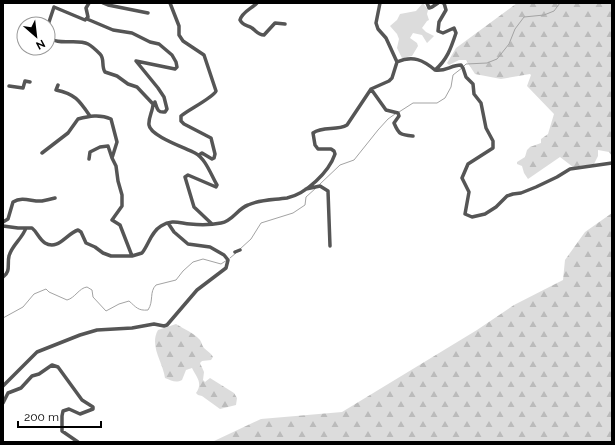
<svg xmlns="http://www.w3.org/2000/svg" width="615" height="445" font-family="Raleway,sans-serif">
  <style>
    .grass { fill: #dcdcdc }
    .forest { fill: url(#forest-firs) }
    .lines { fill: none; stroke-linecap: round; stroke-linejoin: round }
    .stream { stroke: #a3a3a3; stroke-width: 1 }
    .minor { stroke: #555; stroke-width: 3.5 }
  </style>
  <defs>
    <pattern id="forest-firs" width="22" height="20" patternUnits="userSpaceOnUse"><rect width="22" height="20" fill="#dcdcdc"/><path d="M5 1l3.5 6h-7zM16 11l3.5 6h-7z" fill="#bbb"/></pattern>
  </defs>
  <rect width="100%" height="100%" fill="#fff"/>
  <!-- grass -->
  <path class="grass" d="M423,3L428,10L427,14L429,20L427,21L422,28L426,32L434,36L427,43L422,35L413,33L410,38L417,43L418,46L412,56L402,58L397,48L399,39L397,34L390,26L397,20L400,14L416,11Z"/>
  <!-- forest -->
  <path class="forest" d="M517,3H612V156L609,152L598,150V156L594,164L573,167L560,157L528,179L524,173L522,166L517,164V162L525,157L527,150L530,147L541,143V139L548,134L554,114L527,86L531,75L530,74L501,79L475,74L466,60H459L449,65L447,63L456,48Z
    M612,213V442H212L261,419L342,412L477,330L514,305L563,280L565,260L585,232Z
    M176,324C184,329 194,333 200,340C202,343 202,346 204,348C208,352 211,353 213,357L211,360L202,361L200,363L204,372L203,380L205,382L210,378L234,393L237,398L236,405L220,409L202,396L198,395L196,393C203,383 197,378 192,368L186,370L182,380C176,383 172,381 165,378C163,362 149,346 158,330Z"/>
  <g class="lines">
    <!-- stream -->
    <path class="stream" d="M464,66L466,64L487,63L497,59L509,44L515,29L524,17L544,15L554,11L560,3
      M399,112L413,103H437L445,98L451,87L453,75L462,68
      M320,184L340,165L354,160L378,130L388,119L395,114
      M240,249L251,239L261,223L293,213L305,205L306,197L316,188
      M230,258L236,253
      M3,318L23,307L34,294L46,289L49,292L67,300C75,298 79,288 87,287L92,290L93,297L106,311L119,304L129,301C136,307 138,311 148,310C154,301 149,292 156,285L176,280L183,271L193,262L203,259L221,264L227,260"/>
    <!-- minor -->
    <path class="minor" d="M103,3L108,5L148,13
      M170,3L179,26V35L183,41L204,55L216,91C214,97 188,110 181,116V121L184,124L211,138L215,154L214,158L212,159L202,153L199,155
      M257,3C251,9 242,12 240,20C243,26 247,25 252,28C256,31 258,35 264,35L275,23L285,24
      M380,3L376,23L378,29L386,38L397,62
      M427,3L429,8L432,7L438,3
      M87,19L113,30L132,33L150,42L159,44L172,55L176,62L177,67L175,69L136,61L158,88L164,97L167,109L165,112C157,113 157,108 155,102
      M48,25L54,7L85,20L88,17L86,8L89,3
      M48,36C57,47 76,38 88,44C92,46 97,51 100,54C105,59 101,66 105,72L117,76L128,84L137,87L153,104C153,111 148,118 149,125C150,136 186,148 195,153C206,159 211,175 217,185L216,187L188,175L185,177L194,207L212,224
      M435,70C445,72 451,65 461,65L463,68L466,77L473,84L474,94L481,103L486,128L493,141V148L468,164L462,178L469,192L465,214L472,217L485,214L496,207L507,196L513,194L521,193L536,187L557,177L570,169L612,163
      M58,85L56,90C75,94 79,100 90,116
      M9,86L23,88L25,81L30,82
      M371,89L386,110L398,113L399,116L394,123C399,135 401,135 413,136
      M42,153L68,133L78,119C89,116 100,114 111,119L117,142L112,158L116,166L118,181L122,195V206L112,220L120,225L132,256
      M89,159L90,152L100,147L108,146L112,158
      M306,189L320,186L328,191L330,246
      M3,222L8,219L13,202C23,196 32,202 42,201C47,200 51,199 55,198
      M3,226L18,228H32C37,232 39,239 45,243C58,251 66,234 78,230L81,232L86,243L95,247L103,253L111,256H132L142,253C149,244 151,232 161,226C172,219 179,223 190,224C200,225 211,225 221,223C233,221 237,209 248,205C261,199 274,200 287,198C306,194 329,172 335,154L334,151L331,149H318L315,145L313,133C323,126 337,131 347,125L371,89L389,81L392,78L397,62C413,55 423,60 435,70C447,60 451,48 456,33L454,28L443,33L438,31L439,22L446,10L444,3H443
      M235,252L240,250
      M3,277C11,272 7,264 9,256C12,245 22,239 26,228
      M3,386L37,352L80,335L97,330L132,328L154,324L164,326L167,325L197,290L226,268L228,260L224,255L210,247L188,244L174,232L168,223
      M3,403L8,393L21,388L32,376L39,374L52,365L58,367L82,400L93,407V409L80,414L69,409L63,411L62,416V431L78,442"/>
  </g>
  <!-- border -->
  <rect width="615" height="445" fill="none" stroke="#000000" stroke-width="8"/>
  <!-- north arrow -->
  <g transform="translate(36 36) rotate(152)"><circle r="19" fill="#ffffff" stroke="#999999"/>
  <path d="M0-3L7 15L0 10L-7 15Z" fill="#000000"/>
  <text y="-6" font-size="11" font-weight="bold" text-anchor="middle" fill="#000000">N</text>
  </g>
  <!-- scale -->
  <path d="M18 421v6h83v-6" fill="none" stroke="#000000" stroke-width="2"/>
  <text x="24" y="421" font-size="12" fill="#000000" stroke="#ffffff" stroke-width="3" paint-order="stroke">200 m</text>
</svg>
